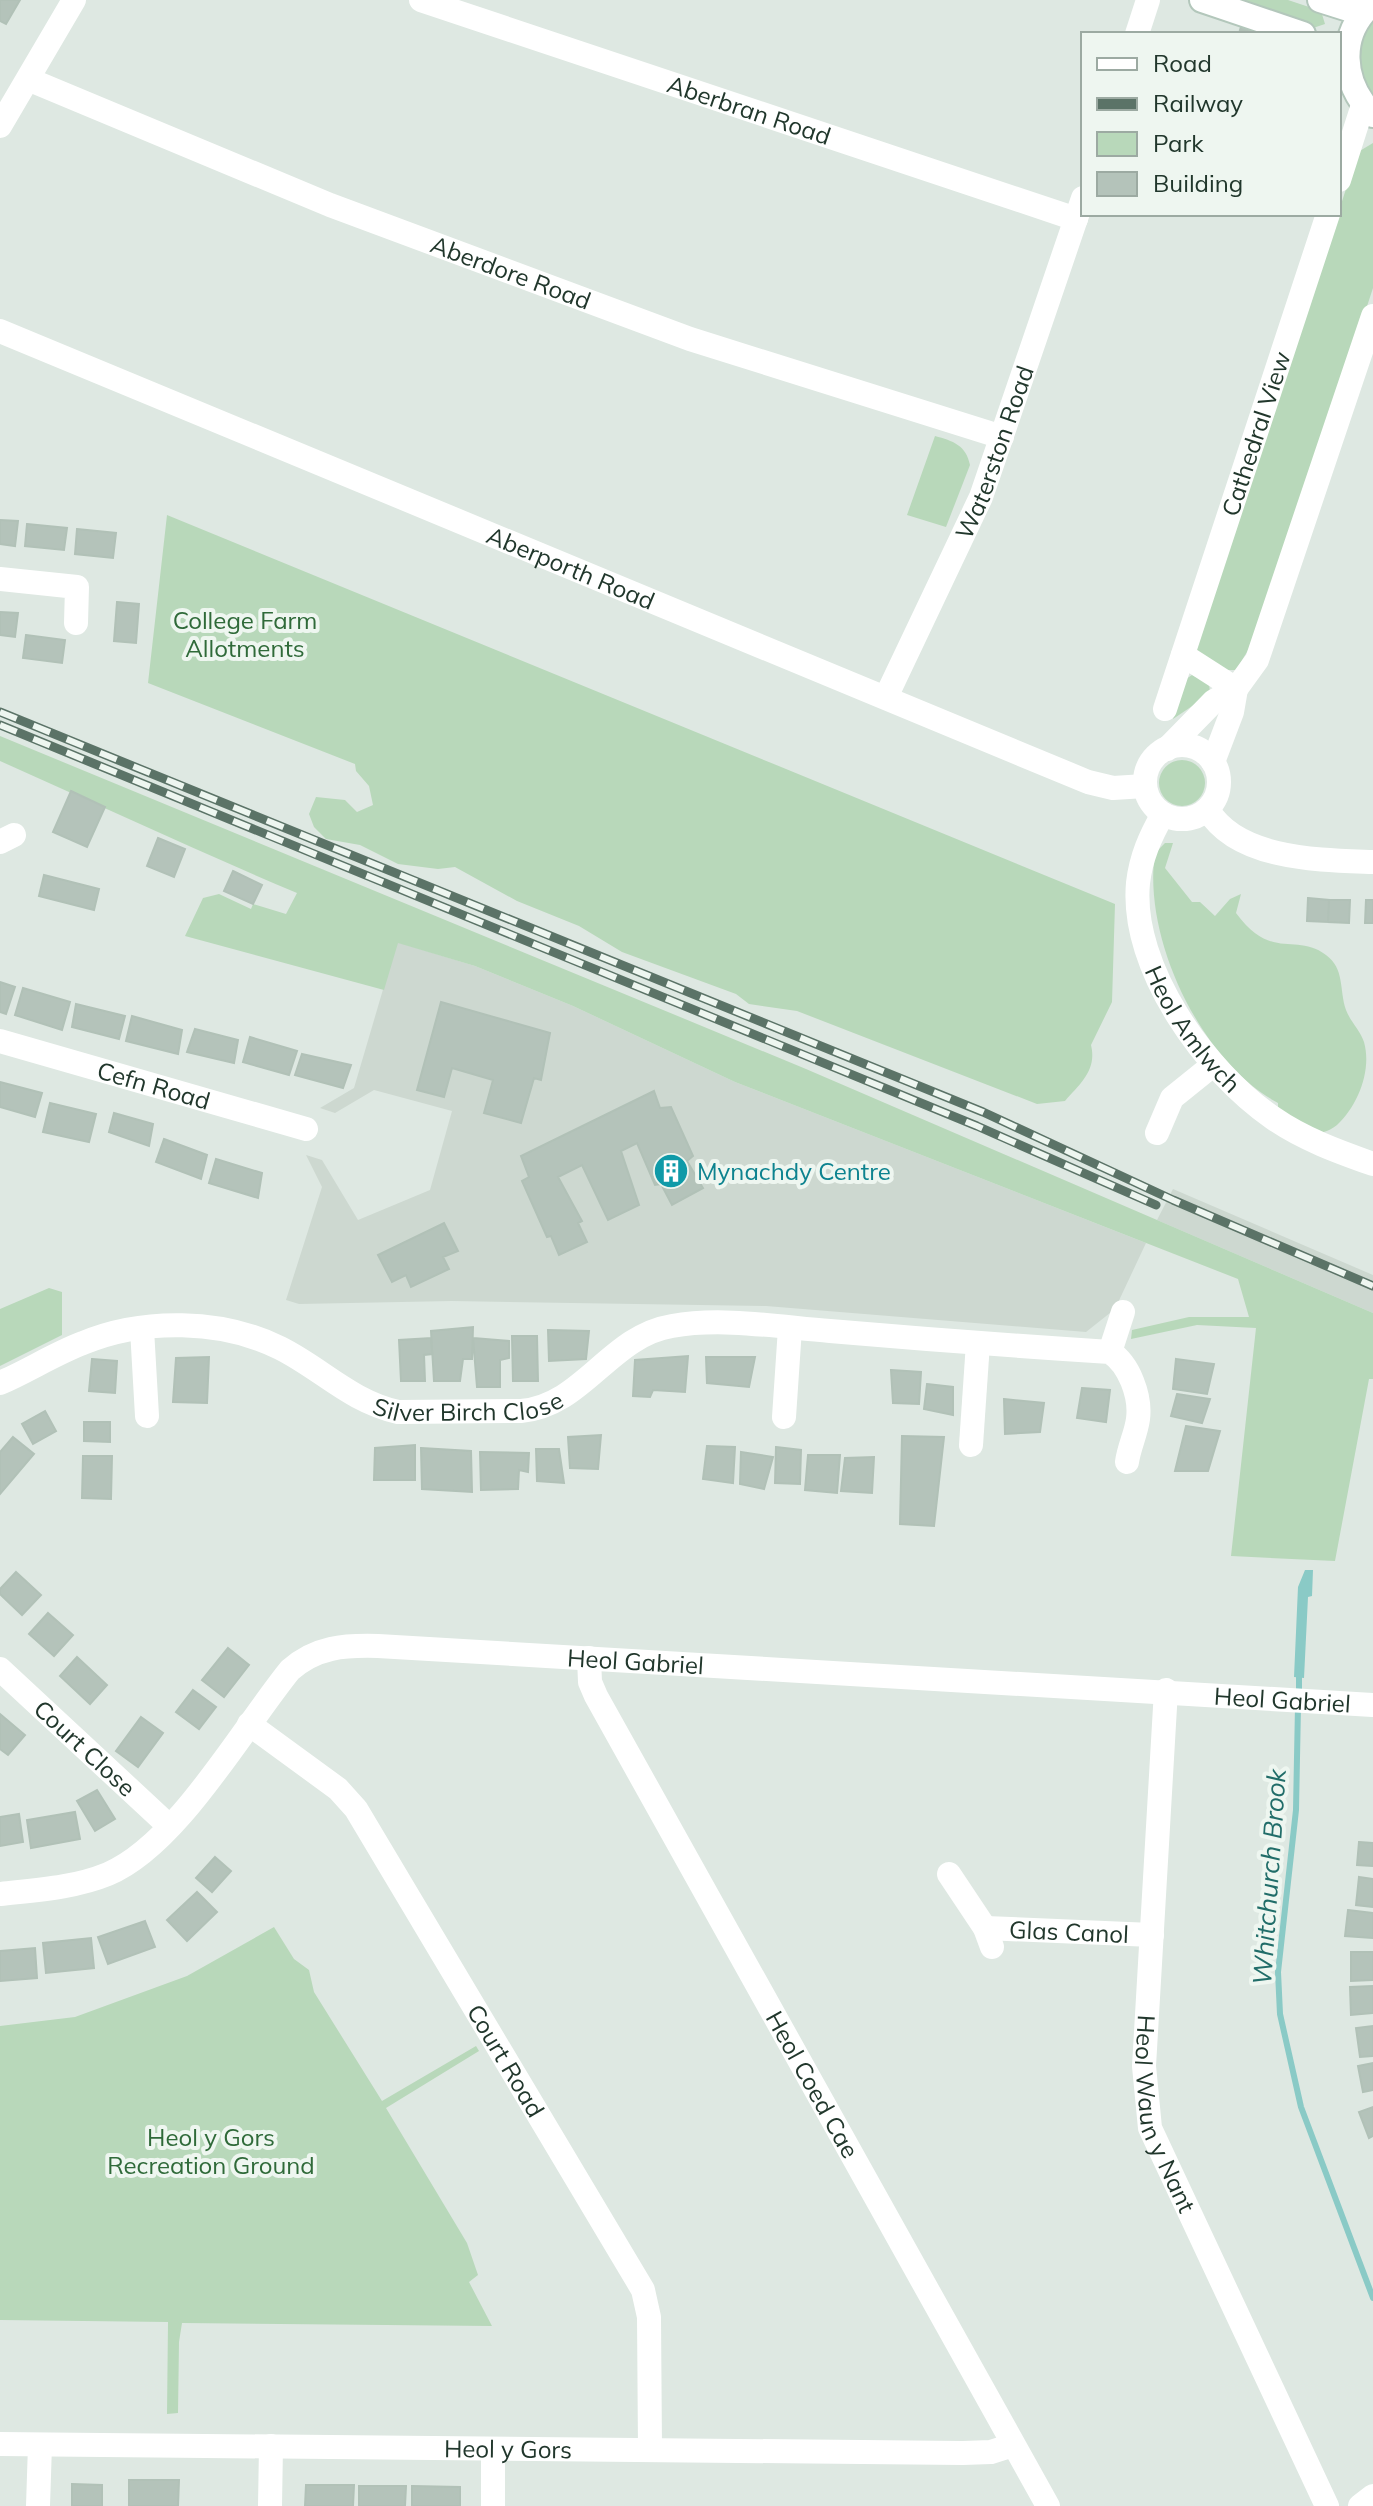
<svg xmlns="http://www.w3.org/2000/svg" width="1373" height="2506" font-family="Mulish,sans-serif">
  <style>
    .built { fill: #cdd8d0 }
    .green { fill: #b8d8ba }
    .water { fill: #8acac6 }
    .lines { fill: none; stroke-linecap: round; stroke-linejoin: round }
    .stream { stroke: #8acac6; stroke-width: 6 }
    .building { fill: #b4c3ba; stroke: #b1c1b7; stroke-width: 2 }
    .secondary-casing { stroke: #b3c7bb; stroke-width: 28 }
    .street { stroke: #fff; stroke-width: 24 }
    .secondary { stroke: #fff; stroke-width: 24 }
    .rail-casing { stroke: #5b7367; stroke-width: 9 }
    .rail { stroke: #eef6f0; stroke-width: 6; stroke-dasharray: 18; stroke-linecap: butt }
    .labels { text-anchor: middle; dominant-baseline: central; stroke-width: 8; stroke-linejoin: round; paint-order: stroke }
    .street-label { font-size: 24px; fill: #21372c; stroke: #eef6f0 }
    .park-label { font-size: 24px; fill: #2f6a39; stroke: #eef6f0 }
    .culture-label { font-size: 24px; fill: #0d838f; stroke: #eef6f0; text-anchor: start }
    .water-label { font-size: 26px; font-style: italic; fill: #216d69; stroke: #eef6f0 }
  </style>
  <rect width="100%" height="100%" fill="#dee8e2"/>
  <!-- built -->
  <path class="built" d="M397,942L475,966L573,1006L735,1082L1146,1243L1115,1309L1086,1332L766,1306L452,1301L299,1304L286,1300L322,1187L306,1155L322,1160L358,1220L430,1190L452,1111L374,1090L335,1113L320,1108L354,1088Z
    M1173,1189L1373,1275V1313L1157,1220Z"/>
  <!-- green -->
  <path class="green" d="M1227,0H1288L1321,11L1325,24L1313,28Z
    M1373,19V101C1353,76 1353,43 1373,19Z
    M1373,143V288L1261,629L1236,670H1226L1196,651L1358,152Z
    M935,436C953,441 966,445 970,465L946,527L907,515Z
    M167,515L1115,904L1112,1002L1091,1045C1097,1070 1081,1083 1065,1101L1037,1104L797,1011L749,1004L736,994L622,952L579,926L517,901L455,867L438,869L398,864L360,845L326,839L314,827L309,814L316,797L345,800L357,812L373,805L369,786L356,771L355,764L148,683Z
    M1192,675L1209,683L1210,694L1173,719L1183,681Z
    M0,736L806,1069L1373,1313V1379H1369L1335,1561L1231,1556L1256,1328L1197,1325L1131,1339L1132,1330L1189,1317H1249L1238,1279L735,1082L573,1006L475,966L398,943L384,990L185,936L203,898L219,894L251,909L253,904L286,914L297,893C197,851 99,805 0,761Z
    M1159 783a23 23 0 1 1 46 0a23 23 0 1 1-46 0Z
    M1165,843H1173L1165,868L1192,902H1200L1215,916L1230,899L1241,894L1236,913C1272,962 1296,932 1326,955C1345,969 1339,989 1346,1010C1350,1021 1360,1030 1364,1042C1372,1070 1358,1106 1337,1125C1327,1134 1304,1137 1291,1140L1278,1113V1103C1201,1062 1142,938 1155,853Z
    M49,1288L62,1292V1335L0,1366V1309Z
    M274,1927L294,1959L309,1970L314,1992L382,2101L476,2046L479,2051L386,2108L467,2243L478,2275L469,2282L492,2326L182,2323L179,2342L178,2413L167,2414L168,2322L0,2320V2026L75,2017L187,1976Z"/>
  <!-- water -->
  <path class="water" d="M1305,1570H1313L1312,1596L1308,1597L1304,1678L1294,1677L1298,1587Z"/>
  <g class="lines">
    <!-- stream -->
    <path class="stream" d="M1299,1695V1670
      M1298,1706L1296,1810L1278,1972L1280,2014L1301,2107L1373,2298"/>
  </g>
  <!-- building -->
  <path class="building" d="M0,0H20L6,24L0,21Z
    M1242,24L1258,30L1257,34L1240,30Z
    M0,520L18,521L15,546L0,544Z
    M27,524L67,528L64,550L25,546Z
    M77,529L116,533L113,558L75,554Z
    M117,602L139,604L136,643L114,641Z
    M0,612L18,613L15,637L0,635Z
    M26,635L65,640L62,663L23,658Z
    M71,791L105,807L87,847L53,832Z
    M158,838L185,849L174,877L147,866Z
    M233,871L262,885L253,904L224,891Z
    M44,875L99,889L94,910L39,896Z
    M1308,898L1329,900L1328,922L1307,921Z
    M1329,900H1350L1349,923L1328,922Z
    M1366,900H1373V923H1365Z
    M0,982L15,987L6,1014L0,1012Z
    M23,988L70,1002L62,1030L15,1015Z
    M441,1002L550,1033L541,1080L534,1078L521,1123L484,1113L493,1080L452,1068L444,1097L417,1090Z
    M76,1004L125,1016L119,1039L72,1027Z
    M132,1016L182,1030L178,1054L126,1041Z
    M195,1029L238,1040L234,1063L187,1052Z
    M250,1037L297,1051L289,1075L243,1062Z
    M302,1054L351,1065L343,1088L295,1075Z
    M0,1082L42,1093L35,1117L0,1107Z
    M654,1091L660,1108L671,1107L693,1156L687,1161L703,1188L672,1205L661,1184L655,1185L637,1143L621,1151L639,1205L608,1220L582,1165L558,1177L582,1221L578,1223L587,1242L559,1255L551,1236L547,1237L522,1181L529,1177L521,1156Z
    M50,1103L96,1114L89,1142L43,1132Z
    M114,1113L153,1124L149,1146L109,1132Z
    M164,1139L207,1155L201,1179L156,1162Z
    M216,1159L262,1173L258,1198L209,1183Z
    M444,1223L458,1251L443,1257L449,1269L411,1287L406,1275L392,1282L378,1255Z
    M473,1327L472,1359H463L460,1381H434L431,1331Z
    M548,1330L589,1331L586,1359L549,1361Z
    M512,1336H537L538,1381H513Z
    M431,1338L432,1354L424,1355L425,1381H401L399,1340Z
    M473,1338L509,1341V1358L500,1360V1387H477Z
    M688,1356L685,1392L653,1390L650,1397L633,1396L635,1360Z
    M209,1357L207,1403L173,1402L176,1358Z
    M706,1357H755L749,1387L707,1383Z
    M92,1359L117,1361L115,1393L89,1391Z
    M1176,1359L1214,1364L1207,1394L1173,1389Z
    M891,1370L921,1372L919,1404L893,1403Z
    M927,1384L953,1387V1415L924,1409Z
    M1082,1388L1110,1390L1106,1422L1077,1418Z
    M1177,1394L1210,1399L1202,1423L1171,1416Z
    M1004,1399L1044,1403L1040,1432L1005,1434Z
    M45,1411L56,1431L33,1444L22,1424Z
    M84,1422H110V1442L84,1441Z
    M1186,1426L1220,1431L1208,1471H1175Z
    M601,1435L598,1469L570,1468L568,1437Z
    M902,1436L944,1437L934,1526L900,1524Z
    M13,1437L34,1454L0,1494V1452Z
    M415,1445V1480H374L375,1448Z
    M707,1446L735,1447L733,1483L703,1479Z
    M776,1447L801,1450L800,1484L775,1483Z
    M421,1448L471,1451L472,1492L422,1489Z
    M536,1449H559L564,1483L537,1481Z
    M480,1452L529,1453L528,1472L519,1470L518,1489L481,1490Z
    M741,1452L773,1457L764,1489L740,1484Z
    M808,1455H840L837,1493L805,1490Z
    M83,1456H112L111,1499L82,1498Z
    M874,1457L872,1493L841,1491L845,1458Z
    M16,1572L41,1595L22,1615L0,1594V1589Z
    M48,1613L73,1635L54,1656L29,1634Z
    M228,1648L249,1665L224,1697L202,1680Z
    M77,1657L107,1685L90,1704L60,1676Z
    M193,1690L216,1707L199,1729L176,1712Z
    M0,1714L25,1735L8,1755L0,1749Z
    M141,1717L163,1733L138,1767L116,1751Z
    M97,1790L115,1819L95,1831L77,1801Z
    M75,1812L80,1839L31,1848L27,1820Z
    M19,1814L23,1842L0,1846V1817Z
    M1359,1842L1373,1843V1866L1357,1865Z
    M215,1857L231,1871L212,1892L196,1878Z
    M1359,1877L1373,1879V1907L1356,1905Z
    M197,1892L217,1912L187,1941L167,1920Z
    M1348,1910L1373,1913V1938L1345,1936Z
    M145,1921L155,1947L108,1964L98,1937Z
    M91,1938L94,1968L46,1973L43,1943Z
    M35,1948L37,1978L0,1981V1951Z
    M1351,1952H1373V1980L1351,1981Z
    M1373,1986V2013L1351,2015L1350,1987Z
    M1373,2026V2056L1360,2057L1356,2028Z
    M1373,2063V2090L1363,2092L1358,2066Z
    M1373,2107V2136L1369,2138L1359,2112Z
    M129,2480H179L178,2506H129Z
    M72,2484L102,2485V2506H72Z
    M306,2485H354L353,2506H305Z
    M359,2486H406L405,2506H359Z
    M412,2486L460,2487V2506H412Z"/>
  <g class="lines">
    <!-- secondary casing -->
    <g class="secondary-casing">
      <path id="secondary" d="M1202,0L1303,34
        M1320,0L1361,13
        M1373,3C1337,34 1341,82 1373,115"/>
    </g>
    <!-- street -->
    <g class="street">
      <path id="s1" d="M421,0L1076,219"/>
      <path d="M1137,34L1148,0"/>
      <path id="s2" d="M30,80L330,205L690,339L1002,437"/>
      <path d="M0,126L74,0"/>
      <path d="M1339,180L1363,105"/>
      <path id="s3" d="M0,331L1088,782L1113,788L1145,786"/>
      <path d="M0,579L77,587L76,623"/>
      <path d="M1183,655L1236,689"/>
      <path id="s4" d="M886,697L981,497L1083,198"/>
      <path id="s5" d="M1165,709L1328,214"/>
      <circle cx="1182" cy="782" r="37"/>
      <path d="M1167,749L1214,701L1236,689L1257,660L1373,316"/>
      <path d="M1213,762L1232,712L1236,689"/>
      <path d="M1208,810C1238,860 1320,860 1373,862"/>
      <path id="s6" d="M1163,814C1150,837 1141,857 1138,883C1130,968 1206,1072 1273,1118C1303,1139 1339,1152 1373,1164"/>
      <path d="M0,842L14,835"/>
      <path id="s7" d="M0,1041L306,1129"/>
      <path d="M1157,1133L1172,1098L1213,1065"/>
      <path d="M142,1329L147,1416"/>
      <path d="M1110,1352L1123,1312"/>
      <path id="s8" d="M0,1383C28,1371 54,1354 83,1343C143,1318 222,1319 280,1348C322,1369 350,1401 398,1412L521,1411C583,1406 610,1336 672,1326C722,1317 779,1327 830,1331C923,1339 1016,1346 1110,1352C1129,1364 1141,1396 1138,1419C1136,1434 1129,1447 1127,1462"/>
      <path d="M784,1417L790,1328"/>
      <path d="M971,1445L978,1343"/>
      <path id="s9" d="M589,1658L590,1682L596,1696L1048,2506"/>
      <path id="s10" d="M0,1669L169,1826"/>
      <path id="s11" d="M1166,1690L1144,2066L1150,2128L1327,2506"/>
      <path id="s12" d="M249,1724L338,1789L356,1809L643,2290L649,2317L650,2449"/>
      <path d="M949,1874L985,1928L992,1947"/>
      <path id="s13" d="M0,1894C36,1890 74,1888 108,1874C177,1845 242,1729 290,1670C316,1647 344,1645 378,1646L1373,1705"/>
      <path id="s14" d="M985,1928L1152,1935"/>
      <path id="s15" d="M0,2444L963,2453L991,2452L1013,2445"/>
      <path d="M493,2449V2506"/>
      <path d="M38,2506L40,2445"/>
      <path d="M270,2506L271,2446"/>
      <path d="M1360,2506L1373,2496"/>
    </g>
    <!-- secondary -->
    <use href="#secondary" class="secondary"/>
    <!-- rail casing -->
    <g class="rail-casing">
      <path id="rail" d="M0,712L983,1112L1173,1200L1373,1286
        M0,725L977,1126L1156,1205"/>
    </g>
    <!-- rail -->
    <use href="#rail" class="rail"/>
  </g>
  <!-- icons -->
  <defs>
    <g id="building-disc" transform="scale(1.8)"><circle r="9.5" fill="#0f9aa8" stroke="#eef6f0"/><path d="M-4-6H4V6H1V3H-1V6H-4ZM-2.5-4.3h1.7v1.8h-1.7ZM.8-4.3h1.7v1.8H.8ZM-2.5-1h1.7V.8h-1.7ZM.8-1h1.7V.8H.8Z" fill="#fff"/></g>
  </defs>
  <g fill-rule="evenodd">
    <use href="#building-disc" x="671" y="1171"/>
  </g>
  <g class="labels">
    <!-- street labels -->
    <g class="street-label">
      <text stroke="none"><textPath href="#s1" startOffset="346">Aberbran Road</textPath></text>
      <text stroke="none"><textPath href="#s2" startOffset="518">Aberdore Road</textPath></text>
      <text stroke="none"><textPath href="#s5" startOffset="290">Cathedral View</textPath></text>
      <text stroke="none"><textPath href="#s4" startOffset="268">Waterston Road</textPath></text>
      <text stroke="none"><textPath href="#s3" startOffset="618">Aberporth Road</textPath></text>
      <text stroke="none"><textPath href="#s6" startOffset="234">Heol Amlwch</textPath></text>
      <text stroke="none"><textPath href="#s7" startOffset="160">Cefn Road</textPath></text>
      <text stroke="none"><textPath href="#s8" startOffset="500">Silver Birch Close</textPath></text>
      <text stroke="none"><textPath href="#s13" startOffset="738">Heol Gabriel</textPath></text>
      <text stroke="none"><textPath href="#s13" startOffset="1386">Heol Gabriel</textPath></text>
      <text stroke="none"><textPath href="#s10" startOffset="116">Court Close</textPath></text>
      <text stroke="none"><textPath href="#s14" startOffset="84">Glas Canol</textPath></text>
      <text stroke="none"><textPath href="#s12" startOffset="430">Court Road</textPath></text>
      <text stroke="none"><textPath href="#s9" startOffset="484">Heol Coed Cae</textPath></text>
      <text stroke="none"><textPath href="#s11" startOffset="428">Heol Waun y Nant</textPath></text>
      <text stroke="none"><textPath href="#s15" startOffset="508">Heol y Gors</textPath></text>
    </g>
    <!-- park labels -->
    <g class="park-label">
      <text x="245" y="620">College Farm<tspan x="245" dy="28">Allotments</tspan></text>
      <text x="211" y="2137">Heol y Gors<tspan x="211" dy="28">Recreation Ground</tspan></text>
    </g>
    <!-- culture labels -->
    <g class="culture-label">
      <text x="697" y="1171">Mynachdy Centre</text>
    </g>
    <!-- water labels -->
    <g class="water-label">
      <text transform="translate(1269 1877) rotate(-86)">Whitchurch Brook</text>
    </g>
  </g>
  <!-- legend -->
  <rect x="1081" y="32" width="260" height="184" fill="#eef6f0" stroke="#9caaa2" stroke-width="2"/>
  <rect x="1097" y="58" width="40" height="12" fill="#ffffff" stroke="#9caaa2" stroke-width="2"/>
  <text x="1153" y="72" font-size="24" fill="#21372c">Road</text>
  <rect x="1097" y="98" width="40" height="12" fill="#5b7367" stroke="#9caaa2" stroke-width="2"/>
  <text x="1153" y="112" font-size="24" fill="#21372c">Railway</text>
  <rect x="1097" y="132" width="40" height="24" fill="#b8d8ba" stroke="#9caaa2" stroke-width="2"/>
  <text x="1153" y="152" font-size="24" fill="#21372c">Park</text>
  <rect x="1097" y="172" width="40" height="24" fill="#b4c3ba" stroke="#9caaa2" stroke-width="2"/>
  <text x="1153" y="192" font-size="24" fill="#21372c">Building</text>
</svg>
